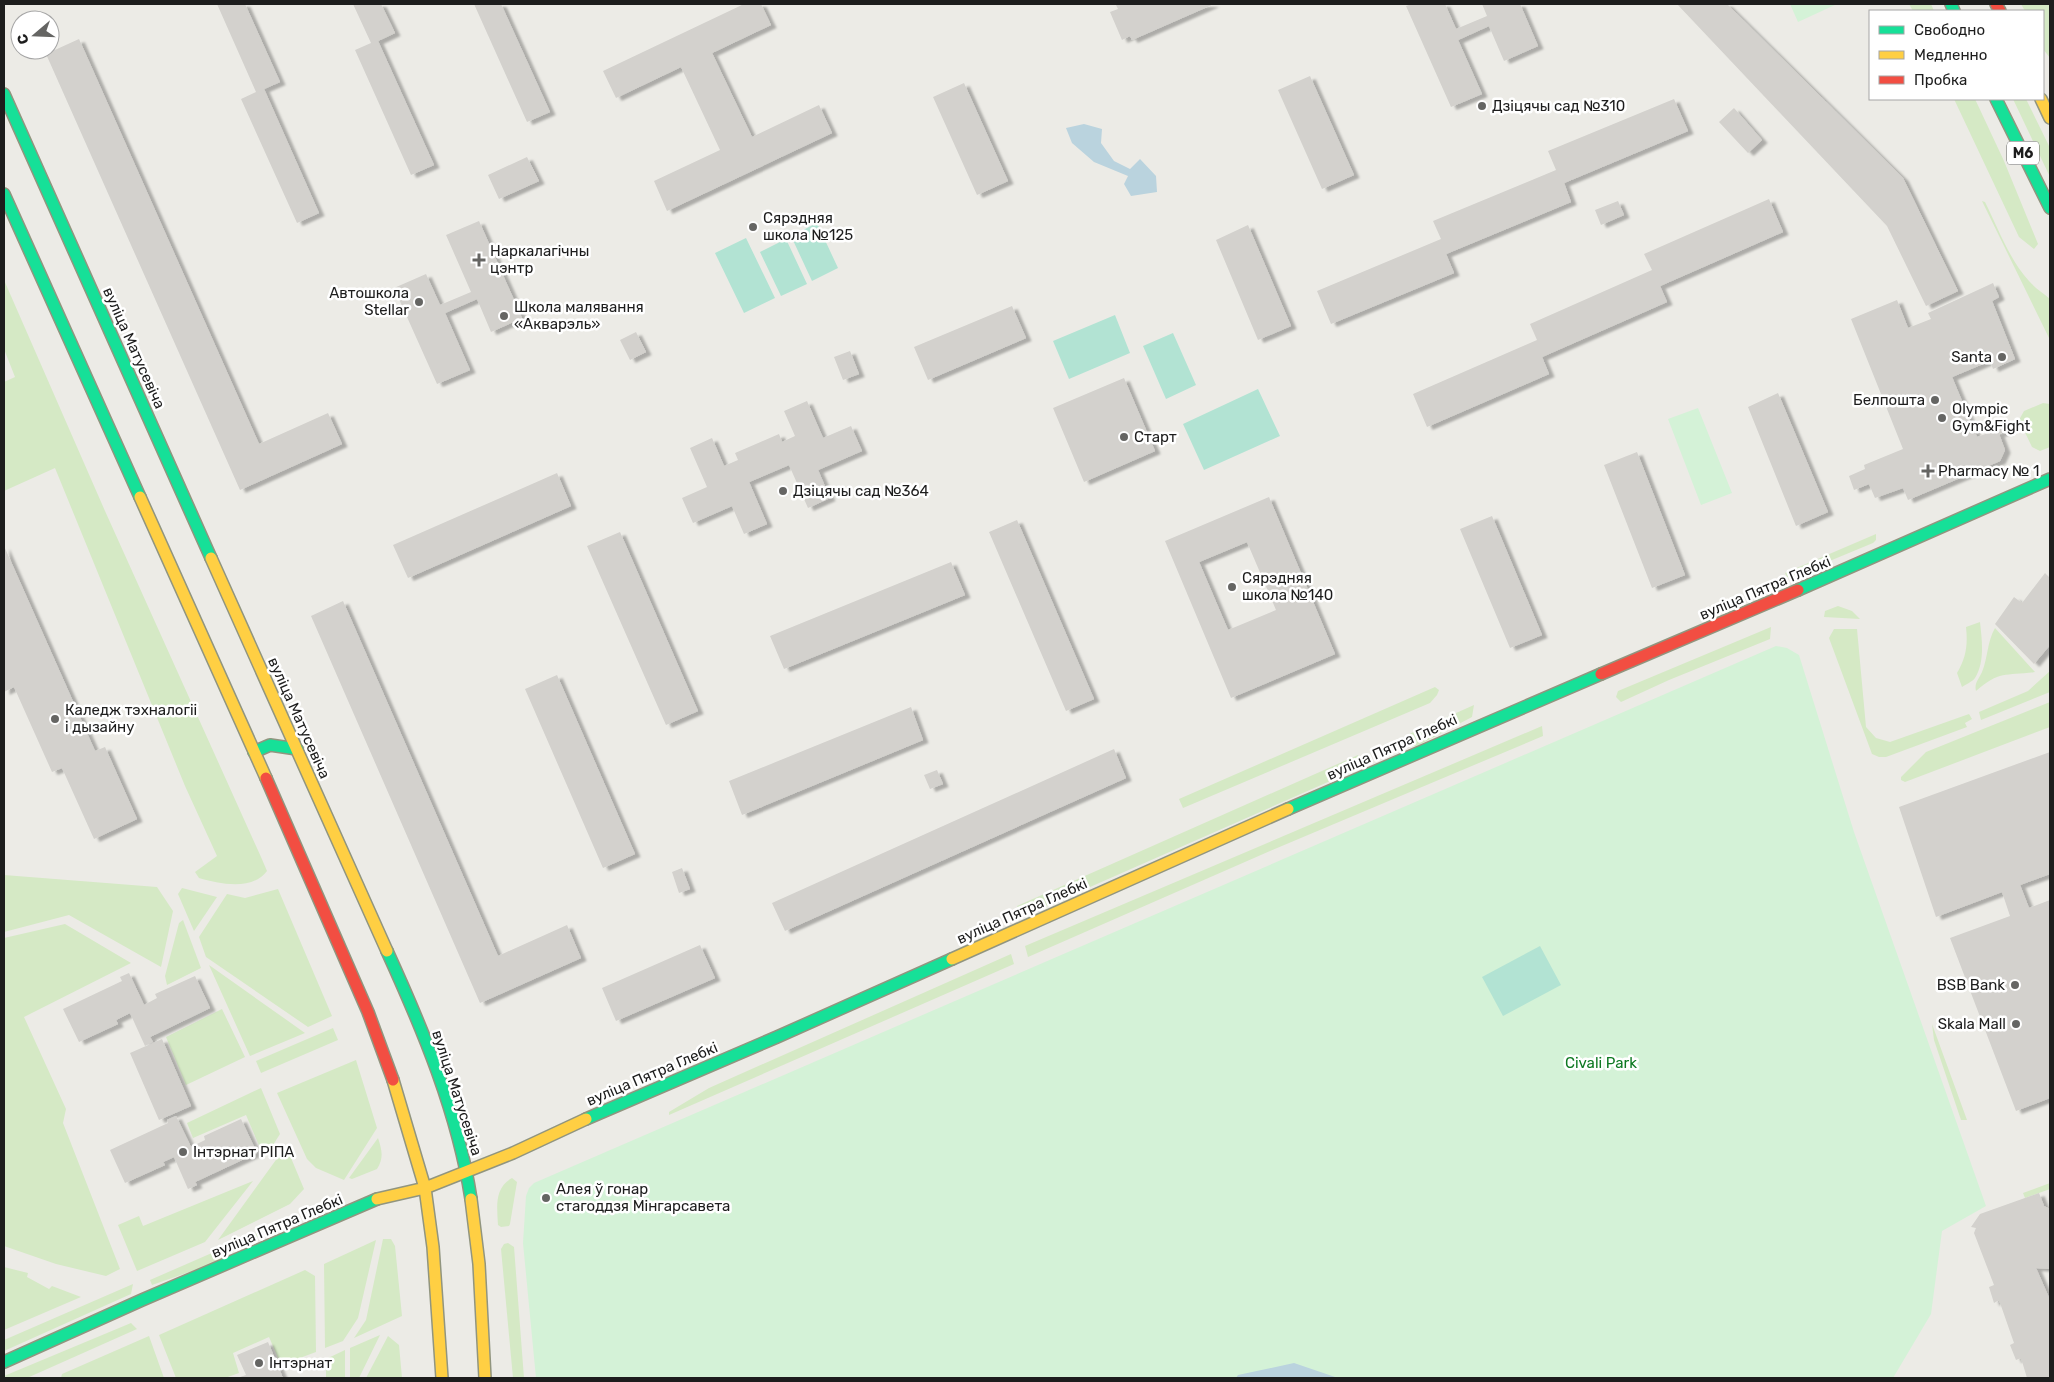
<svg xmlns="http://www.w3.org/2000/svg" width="2054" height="1382" font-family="Rubik,sans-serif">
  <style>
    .grass { fill: #d5e9c5 }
    .park { fill: #d4f2d7 }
    .pitch { fill: #b2e3d3 }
    .water { fill: #bad3de }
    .building { fill: #d3d1cd; fill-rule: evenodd; filter: url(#shadow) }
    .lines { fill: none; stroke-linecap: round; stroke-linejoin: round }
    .fast-casing { stroke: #91957f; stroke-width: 14 }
    .slow-casing { stroke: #91957f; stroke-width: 14 }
    .jam-casing { stroke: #91957f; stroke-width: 14 }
    .fast { stroke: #16e098; stroke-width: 11 }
    .slow { stroke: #ffcf43; stroke-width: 11 }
    .jam { stroke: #f24e42; stroke-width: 11 }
    .poi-dot { fill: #656563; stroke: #fff; stroke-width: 2 }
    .labels { text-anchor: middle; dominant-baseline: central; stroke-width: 5; stroke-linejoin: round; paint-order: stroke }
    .shield { fill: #fff; stroke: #616161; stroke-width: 1 }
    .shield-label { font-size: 14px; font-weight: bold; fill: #1d1d1d }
    .poi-label { font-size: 15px; fill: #1d1d1d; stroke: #fff; text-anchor: start }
    .street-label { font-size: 15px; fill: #1d1d1d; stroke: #fff }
    .park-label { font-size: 15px; fill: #0e7922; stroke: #fff }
  </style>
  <defs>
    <filter id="shadow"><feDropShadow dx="5.5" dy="3" stdDeviation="1" flood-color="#0004"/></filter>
  </defs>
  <rect width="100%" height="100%" fill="#ecebe6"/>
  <!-- grass -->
  <path class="grass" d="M1909,4H1931L1934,11H1913Z
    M2021,4H2050V58L2043,49V11H2025Z
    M1954,99H1975L2004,161L2038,244L2034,249L2019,237Z
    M2013,99H2026L2050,148V177Z
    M1982,201L1985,202C1998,228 2009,259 2029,281C2035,288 2043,293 2050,299V340Z
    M4,280L105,511L261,857L267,871C252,891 220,884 199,878L195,872L217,856L185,786L55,468L4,491V382L15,377L4,349Z
    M2043,403L2050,404V447L2040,451L2032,447L2019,420L2024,411Z
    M1876,534V540L1873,543L1791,577H1787L1785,573Z
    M1838,606L1852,611L1860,619L1824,617L1825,611Z
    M1980,622C1982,640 1985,662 1975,678C1972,682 1966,684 1962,687L1957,673C1966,658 1968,645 1966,627Z
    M1771,627L1770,639L1669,680L1621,702L1616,697L1618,691Z
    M1995,628L2035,672C2005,676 2000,670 1976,691C1974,683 1979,679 1982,672C1988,657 1987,642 1995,628Z
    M1834,629H1857L1866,727L1876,738L1890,742L1969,714L1972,719L1965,723L1967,727L1886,757H1879L1872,754L1829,638Z
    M2050,671V692L1981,720L1979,712L2028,691Z
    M1435,687L1439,690L1437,695L1430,703L1183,808L1179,799Z
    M2050,702V727L1905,782L1901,780V777L1926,752Z
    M1474,705L1472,717L1415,747L1409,734Z
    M1542,726L1543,736L1270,851L1028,957L1025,946Z
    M1358,755L1362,767L1022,917L1017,906Z
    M4,875L157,887L173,911L161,967L69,915L4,932Z
    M182,888L217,897L194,931L178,894Z
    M278,889L332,1016L308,1027L206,957L199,937L227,894L245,898Z
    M183,920L201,968L167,985L165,976L179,923Z
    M65,924L131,963L24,1017L66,1109L63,1123L120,1269L106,1276L56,1264L4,1246V938Z
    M1011,954L1014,964L669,1115V1112L709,1088Z
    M209,965L305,1033L250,1056Z
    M222,1009L245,1057L186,1085L166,1037Z
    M1932,1024L1967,1120H1961L1934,1040Z
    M333,1028L338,1040L261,1073L256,1061Z
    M356,1060L377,1128L344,1180L316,1168L307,1159L277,1093Z
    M261,1088L280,1134L273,1145L261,1150L246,1115L193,1138L187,1123Z
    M378,1138C382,1150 384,1158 377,1169L352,1179L349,1178Z
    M286,1146L304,1189L290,1204L218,1240Z
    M512,1178L517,1182L510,1224L509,1226L501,1227L498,1225C497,1207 494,1188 512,1178Z
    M253,1181L205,1242L137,1271L118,1225L139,1216L143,1226Z
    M2050,1183V1189L2025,1198L2023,1193Z
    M285,1221L248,1242L215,1263L152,1285L150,1280Z
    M383,1239H391L395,1246L402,1316L354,1338L366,1320Z
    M376,1240L358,1318L343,1341L325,1348L324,1264Z
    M508,1243L514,1247L524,1378H513L501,1249L504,1244Z
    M4,1267L28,1273L27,1277L49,1289L52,1286L81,1297L4,1330Z
    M305,1270L315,1276L316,1352L281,1365L269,1337L233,1353L239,1373L225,1378H176L159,1335Z
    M133,1284L131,1294L4,1351V1340Z
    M131,1323L137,1329L27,1378H4V1376Z
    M380,1335L359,1378H350V1348Z
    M149,1336L164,1378H61L62,1374Z
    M388,1336L399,1345L402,1378H366Z
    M345,1350V1378H326V1359Z"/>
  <!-- park -->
  <path class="park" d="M1790,4H1837L1798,22Z
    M1698,408L1732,493L1701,505L1668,419Z
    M1776,646L1787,648L1799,655L1854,832L1986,1206L1942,1231L1931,1314L1893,1378H536L523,1243L526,1196L529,1188L534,1183Z"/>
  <!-- pitch -->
  <path class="pitch" d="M817,223L838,268L812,281L791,236Z
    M746,238L775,298L744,313L715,253Z
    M786,239L807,284L781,296L760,252Z
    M1115,315L1130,353L1069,379L1053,341Z
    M1173,333L1196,385L1166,399L1143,346Z
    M1258,389L1280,436L1204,470L1183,424Z
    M1540,946L1561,985L1503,1016L1482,977Z"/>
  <!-- water -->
  <path class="water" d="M1084,124L1102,129L1101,143L1114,161L1130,169L1140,159L1156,176L1157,192L1131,196L1124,184L1128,176L1094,162L1072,143L1066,128Z
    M1294,1363L1338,1378H1236L1238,1375Z"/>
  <!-- building -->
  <path class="building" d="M217,4H245L280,82L264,89L319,213L297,223L241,99L256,92Z
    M353,4H381L395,33L378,41L434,165L411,175L355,50L371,43Z
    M474,4H501L550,112L527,122Z
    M744,4H761L771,25L712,53L752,137L819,105L832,133L667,211L654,181L720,150L681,67L616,98L603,71Z
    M1119,4H1214L1132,40L1130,36L1122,40L1110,12L1118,9L1116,5Z
    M1412,4H1445L1456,29L1487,16L1482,4H1520L1538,46L1504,61L1489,26L1458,40L1482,94L1451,107L1406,6Z
    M1677,4H1727L1903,178L1958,291L1926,306L1887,226Z
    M79,39L259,444L328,413L342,444L240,490L46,54Z
    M1310,76L1354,175L1322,189L1278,90Z
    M964,83L1008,181L977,195L933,97Z
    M1674,99L1688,131L1564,183L1571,202L1446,254L1454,273L1331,324L1317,291L1441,239L1433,221L1556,170L1548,151Z
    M1734,108L1762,140L1748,153L1719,122Z
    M527,157L539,181L499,199L488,175Z
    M1769,199L1783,232L1660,286L1667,302L1542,357L1549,374L1427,427L1413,394L1537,340L1530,324L1652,270L1644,254Z
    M1618,201L1624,215L1601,225L1595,210Z
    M479,221L522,318L491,332L477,299L445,313L470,370L437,384L394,288L426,274L440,305L471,292L446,235Z
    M1248,225L1291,326L1258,340L1216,240Z
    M1993,283L1999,297L1992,301L2015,359L1993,369L1990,361L1952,377L1977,437L2008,426L2010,430L1999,434L2005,450L2000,461L1908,500L1903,488L1875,498L1869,484L1854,490L1849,476L1865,469L1864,465L1903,449L1851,319L1897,300L1908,328L1931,319L1928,313Z
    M1012,306L1026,338L928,380L914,347Z
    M636,332L646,352L630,360L620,340Z
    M850,351L859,374L843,380L834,357Z
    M1124,378L1155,451L1084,482L1053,408Z
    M1778,393L1828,512L1796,526L1748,407Z
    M807,401L823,438L851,426L862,451L818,470L830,498L808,508L789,465L749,482L767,524L744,534L732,506L693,523L682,498L707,487L690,448L712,438L724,466L738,460L735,453L779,434L782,442L795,436L784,411Z
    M1637,452L1685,575L1652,588L1604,465Z
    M557,473L571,506L408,578L393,545Z
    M1269,497L1335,654L1231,698L1165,541ZM1247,542L1276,610L1228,630L1199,562Z
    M1492,516L1542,635L1510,648L1460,529Z
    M1017,520L1094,699L1066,711L989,532Z
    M620,532L698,711L666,725L587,546Z
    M4,546L95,751L105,747L137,819L94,839L62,768L52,772L14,687L4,692Z
    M951,562L965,595L784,669L770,636Z
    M2045,573L2050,578V645L2034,664L1995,624L2014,597L2022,603Z
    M343,601L498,956L567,925L581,958L480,1003L311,616Z
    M557,675L635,854L603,868L525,689Z
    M911,707L923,740L742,815L729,781Z
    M1114,749L1126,778L785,931L772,903Z
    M2050,752V874L2020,885L2029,908L2050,900V1098L2016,1111L1950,938L2010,916L2002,892L1936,917L1899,807Z
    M937,770L943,784L930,789L924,775Z
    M682,868L690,889L679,893L672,872Z
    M700,945L715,978L616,1021L602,988Z
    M129,973L144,1005L157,998L155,994L195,976L210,1008L150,1037L153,1042L145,1046L130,1013L116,1020L118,1024L79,1042L63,1009L122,981L120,977Z
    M162,1039L191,1106L159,1120L130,1053Z
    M176,1116L191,1147L205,1140L204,1136L241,1119L257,1153L195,1182L197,1185L188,1189L174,1157L163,1162L165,1165L125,1183L110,1150L168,1123L167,1120Z
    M2039,1193L2044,1206L2050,1209V1269L2036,1268L2050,1300V1378H2027L2021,1358L2016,1360L2010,1345L2014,1343L1999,1300L1994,1303L1989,1287L1994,1285L1974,1233L1976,1228L1971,1227L1980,1214Z
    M268,1342L283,1378H237L246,1375L237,1355Z"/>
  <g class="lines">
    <!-- fast casing -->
    <g class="fast-casing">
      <path id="fast" d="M1951,4L1954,11
        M4,94L211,558
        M1996,99L2050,208
        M4,194L140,497
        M1798,590L2050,479
        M254,752L270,745L297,749
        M1288,809L1601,674
        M387,951C423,1030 458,1113 471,1199
        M586,1119L777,1037L952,959
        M4,1362L142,1300L377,1199"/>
    </g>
    <!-- slow casing -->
    <g class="slow-casing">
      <path id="slow" d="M2041,99L2050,118
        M140,497L266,778
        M211,558L387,951
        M952,959L1288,809
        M393,1080L425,1188L433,1247L442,1378
        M377,1199L425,1188L513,1153L586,1119
        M471,1199L479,1264L485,1378"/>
    </g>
    <!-- jam casing -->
    <g class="jam-casing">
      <path id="jam" d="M1996,4L2000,11
        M1601,674L1798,590
        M266,778L368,1012L393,1080"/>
    </g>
    <!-- fast -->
    <use href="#fast" class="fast"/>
    <!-- slow -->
    <use href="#slow" class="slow"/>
    <!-- jam -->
    <use href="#jam" class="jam"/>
  </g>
  <!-- markers -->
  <g class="poi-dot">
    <circle cx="1482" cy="106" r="5"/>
    <circle cx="753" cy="227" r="5"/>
    <path d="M476.5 252.5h5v5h5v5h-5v5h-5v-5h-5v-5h5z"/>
    <circle cx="419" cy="302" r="5"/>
    <circle cx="504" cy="316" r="5"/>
    <circle cx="2002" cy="357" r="5"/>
    <circle cx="1935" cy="400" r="5"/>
    <circle cx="1942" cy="418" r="5"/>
    <circle cx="1124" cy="437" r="5"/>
    <path d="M1925.5 463.5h5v5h5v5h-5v5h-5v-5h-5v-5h5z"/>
    <circle cx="783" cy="491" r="5"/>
    <circle cx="1232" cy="587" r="5"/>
    <circle cx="55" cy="719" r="5"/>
    <circle cx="2015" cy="985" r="5"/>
    <circle cx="2016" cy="1024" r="5"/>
    <circle cx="183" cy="1152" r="5"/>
    <circle cx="546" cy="1198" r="5"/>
    <circle cx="259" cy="1363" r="5"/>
  </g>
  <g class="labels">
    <!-- shield labels -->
    <rect class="shield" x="2007" y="141.5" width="32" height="23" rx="4"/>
    <g class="shield-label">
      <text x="2023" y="153">М6</text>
    </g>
    <!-- poi labels -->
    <g class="poi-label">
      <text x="1492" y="106">Дзіцячы сад №310</text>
      <text x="763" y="218">Сярэдняя<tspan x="763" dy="17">школа №125</tspan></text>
      <text x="490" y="251">Наркалагічны<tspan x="490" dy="17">цэнтр</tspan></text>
      <text x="409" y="293" text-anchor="end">Автошкола<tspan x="409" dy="17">Stellar</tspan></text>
      <text x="514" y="307">Школа малявання<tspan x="514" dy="17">«Акварэль»</tspan></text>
      <text x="1992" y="357" text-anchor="end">Santa</text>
      <text x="1925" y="400" text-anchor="end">Белпошта</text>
      <text x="1952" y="409">Olympic<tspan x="1952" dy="17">Gym&amp;Fight</tspan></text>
      <text x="1134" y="437">Старт</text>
      <text x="1938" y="471">Pharmacy № 1</text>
      <text x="793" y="491">Дзіцячы сад №364</text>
      <text x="1242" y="578">Сярэдняя<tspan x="1242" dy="17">школа №140</tspan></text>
      <text x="65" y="710">Каледж тэхналогіі<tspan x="65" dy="17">і дызайну</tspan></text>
      <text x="2005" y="985" text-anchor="end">BSB Bank</text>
      <text x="2006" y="1024" text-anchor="end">Skala Mall</text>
      <text x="193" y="1152">Інтэрнат РІПА</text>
      <text x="556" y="1189">Алея ў гонар<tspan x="556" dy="17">стагоддзя Мінгарсавета</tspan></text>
      <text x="269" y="1363">Інтэрнат</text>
    </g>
    <!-- street labels -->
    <g class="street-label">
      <text transform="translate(134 348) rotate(66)">вуліца Матусевіча</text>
      <text transform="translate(1765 588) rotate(-23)">вуліца Пятра Глебкі</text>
      <text transform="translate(299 718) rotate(66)">вуліца Матусевіча</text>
      <text transform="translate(1392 747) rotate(-24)">вуліца Пятра Глебкі</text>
      <text transform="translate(1022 911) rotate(-24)">вуліца Пятра Глебкі</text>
      <text transform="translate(652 1074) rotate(-23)">вуліца Пятра Глебкі</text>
      <text transform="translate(457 1093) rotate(72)">вуліца Матусевіча</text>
      <text transform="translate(277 1226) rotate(-23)">вуліца Пятра Глебкі</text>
    </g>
    <!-- park labels -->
    <g class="park-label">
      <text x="1601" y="1063">Civali Park</text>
    </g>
  </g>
  <!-- border -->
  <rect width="2054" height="1382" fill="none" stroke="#1d1d1d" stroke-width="10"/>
  <!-- legend -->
  <rect x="1869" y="10" width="175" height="90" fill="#ffffff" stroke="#a5a5a5"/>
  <rect x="1879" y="26" width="25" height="8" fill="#16e098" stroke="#a5a5a5"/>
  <text x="1914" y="35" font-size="15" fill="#1d1d1d">Свободно</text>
  <rect x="1879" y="51" width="25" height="8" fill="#ffcf43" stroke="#a5a5a5"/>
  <text x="1914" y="60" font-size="15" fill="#1d1d1d">Медленно</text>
  <rect x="1879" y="76" width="25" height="8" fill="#f24e42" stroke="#a5a5a5"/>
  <text x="1914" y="85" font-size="15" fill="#1d1d1d">Пробка</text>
  <!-- north arrow -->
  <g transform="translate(35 35) rotate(251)"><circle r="24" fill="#ffffff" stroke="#a5a5a5"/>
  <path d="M0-4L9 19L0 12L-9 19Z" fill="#656563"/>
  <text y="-8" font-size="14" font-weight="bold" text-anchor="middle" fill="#1d1d1d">С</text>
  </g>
</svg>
